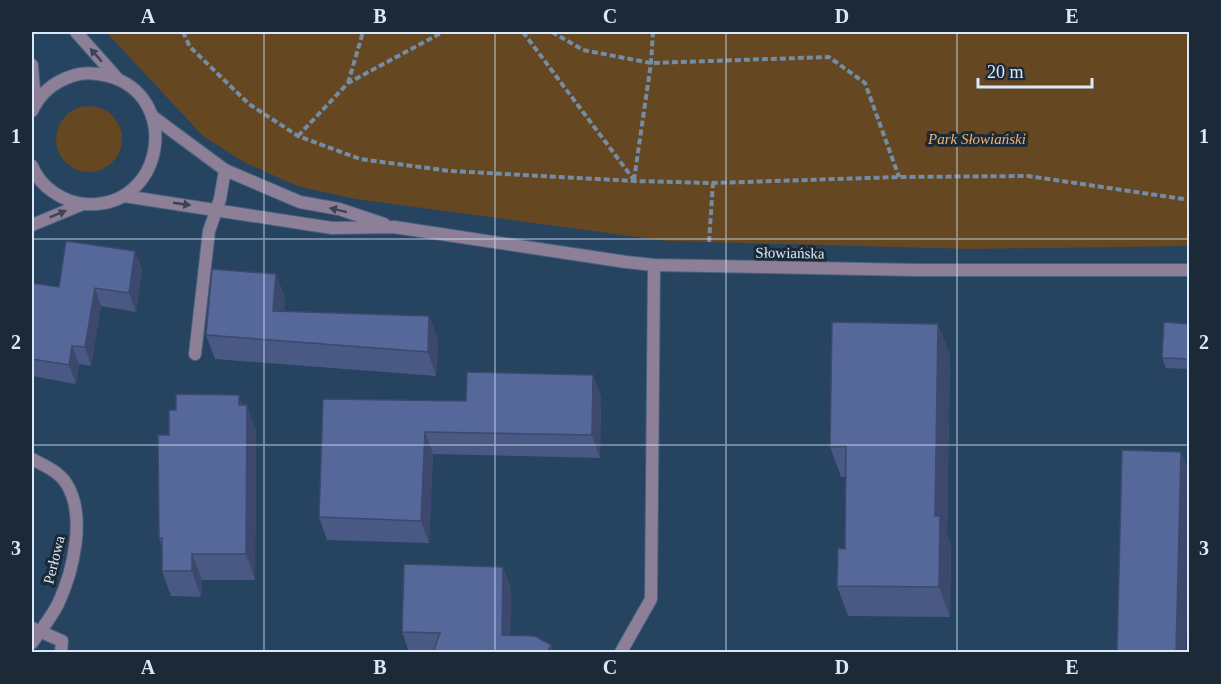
<svg xmlns="http://www.w3.org/2000/svg" width="1221" height="684" font-family="'Times New Roman',serif">
  <style>
    .green { fill: #654722 }
    .lines { fill: none; stroke-linecap: round; stroke-linejoin: round }
    .service-casing { stroke: #46617c; stroke-width: 14 }
    .minor-casing { stroke: #46617c; stroke-width: 14 }
    .path { stroke: #748ca4; stroke-width: 4; stroke-dasharray: 6 3; stroke-linecap: butt }
    .service { stroke: #8c7f97; stroke-width: 12 }
    .minor { stroke: #8c7f97; stroke-width: 12 }
    .wall { fill: #4a5984 }
    .shaded-wall { fill: #3c486c }
    .building { fill: #56679a; stroke: #3c486c; stroke-width: 1.5 }
    .oneway { fill: #3e4353 }
    .grid { fill: none; stroke: #d8e9fb; stroke-width: 1.5; stroke-opacity: 0.55 }
    .labels { text-anchor: middle; dominant-baseline: central; stroke-width: 6; stroke-linejoin: round; paint-order: stroke }
    .park-label { font-size: 15px; font-style: italic; fill: #f2b46c; stroke: #1c2936 }
    .street-label { font-size: 15px; fill: #d8e9fb; stroke: #1c2936 }
    .neatline { fill: none; stroke: #d8e9fb; stroke-width: 2 }
    .grid-label { font-size: 20px; text-anchor: middle; font-weight: bold; fill: #d8e9fb }
  </style>
  <rect width="100%" height="100%" fill="#264360"/>
  <!-- green -->
  <path class="green" d="M106,32H1189V246L971,249L667,241L355,199L297,186L244,162L203,136Z
    M56 139a33 33 0 1 1 66 0a33 33 0 1 1-66 0Z"/>
  <g class="lines">
    <!-- service casing -->
    <g class="service-casing">
      <path id="service" d="M195,354L209,231L220,199L225,170
        M32,628L62,641L61,652"/>
    </g>
    <!-- minor casing -->
    <g class="minor-casing">
      <path id="minor" d="M76,32L117,78
        M32,65L35,103
        M32,111C40,93 54,82 72,76C83,72 97,73 108,76C183,96 164,210 85,204C63,202 40,187 32,166
        M152,116L225,170L300,202L339,209L384,224
        M124,196L332,228L394,227L626,262L654,265L916,270H1190
        M32,225L83,204
        M32,459C43,465 58,471 66,483C87,515 73,572 58,604C51,618 40,631 32,643
        M621,652L651,599L654,265"/>
    </g>
    <!-- path -->
    <path class="path" d="M183,32L190,47L249,104L298,136L360,159L450,171L634,181L713,183L899,177L1028,176L1190,200
      M523,32L634,180
      M552,32L583,50L651,63L829,57L865,83L899,177
      M348,83L363,32
      M298,136L348,83L443,32
      M634,180L651,63L653,32
      M709,242L713,183"/>
    <!-- service -->
    <use href="#service" class="service"/>
    <!-- minor -->
    <use href="#minor" class="minor"/>
  </g>
  <!-- wall -->
  <path class="wall" d="M135,251L142,270L136,312L101,306L91,366L79,364L76,384L32,376V283L59,287Z
    M276,274L285,298L284,311L429,316L438,340L436,376L215,359L206,335Z
    M1190,324V369L1166,368L1162,358Z
    M950,354L947,534L951,546L950,617L848,616L837,586L845,549V477H841L830,447Z
    M593,375L601,397L600,458L433,454L429,543L327,540L319,517L466,401Z
    M243,405L256,431L255,580H202L201,597L171,596L162,571V547L159,538L169,435Z
    M503,567L511,589L510,635L551,645L554,652H409L402,632Z"/>
  <!-- shaded-wall -->
  <path class="shaded-wall" d="M135,251L142,270L136,312L129,293Z
    M276,274L285,298L282,335L273,311Z
    M95,288L101,306L91,366L85,347Z
    M429,316L438,340L436,376L428,352Z
    M938,324L950,354L947,534L951,546L950,617L939,587L935,516Z
    M72,346L79,364L76,384L69,365Z
    M593,375L601,397L600,458L592,435Z
    M239,395L247,417V405L256,431L255,580L246,554Z
    M425,432L433,454L429,543L421,521Z
    M1181,452L1190,474V522L1186,652H1176Z
    M192,554L202,580L201,597L192,571Z
    M503,567L511,589L510,652L502,635Z
    M551,645L554,652H547Z"/>
  <!-- building -->
  <path class="building" d="M66,241L135,251L129,293L95,288L85,347L72,346L69,365L32,359V283L59,287Z
    M212,269L276,274L273,311L429,316L428,352L206,335Z
    M832,322L938,324L935,516H940L939,587L837,586L838,548L845,549L846,446L830,447Z
    M1164,322L1190,324V359L1162,358Z
    M467,372L593,375L592,435L425,432L421,521L319,517L323,399L466,401Z
    M176,394L239,395V405H247L246,554H192V571H162V538H159L158,435H169V410H176Z
    M1122,450L1181,452L1176,652H1117Z
    M404,564L503,567L502,635L535,636L551,645L547,652H433L440,633L402,632Z
    M113,651H131L149,652H113Z"/>
  <!-- one-way arrows -->
  <defs><path id="oneway-solid" d="M-6-.8H1V-3.2L6.5 0L1 3.2V.8H-6Z" transform="scale(1.5)"/></defs>
  <g class="oneway">
    <use href="#oneway-solid" transform="translate(96 55) rotate(-131)"/>
    <use href="#oneway-solid" transform="translate(182 204) rotate(8)"/>
    <use href="#oneway-solid" transform="translate(338 210) rotate(-166)"/>
    <use href="#oneway-solid" transform="translate(58 214) rotate(-22)"/>
  </g>
  <!-- grid -->
  <path class="grid" d="M264,32V652M495,32V652M726,32V652M957,32V652M32,239H1190M32,445H1190"/>
  <g class="labels">
    <!-- park labels -->
    <g class="park-label">
      <text x="977" y="139">Park Słowiański</text>
    </g>
    <!-- street labels -->
    <g class="street-label">
      <text transform="translate(790 253) rotate(1)">Słowiańska</text>
      <text transform="translate(54 560) rotate(-76)">Perłowa</text>
    </g>
  </g>
  <!-- border -->
  <rect width="1221" height="684" fill="none" stroke="#1c2936" stroke-width="66"/>
  <!-- scale -->
  <path d="M978 78v9h114v-9" fill="none" stroke="#d8e9fb" stroke-width="3"/>
  <text x="987" y="78" font-size="18" fill="#d8e9fb" stroke="#1c2936" stroke-width="4.5" paint-order="stroke">20 m</text>
  <rect x="33" y="33" width="1155" height="618" class="neatline"/>
  <g class="grid-label">
    <text x="148" y="23">A</text>
    <text x="380" y="23">B</text>
    <text x="610" y="23">C</text>
    <text x="842" y="23">D</text>
    <text x="1072" y="23">E</text>
    <text x="16" y="143">1</text>
    <text x="1204" y="143">1</text>
    <text x="16" y="349">2</text>
    <text x="1204" y="349">2</text>
    <text x="16" y="555">3</text>
    <text x="1204" y="555">3</text>
    <text x="148" y="674">A</text>
    <text x="380" y="674">B</text>
    <text x="610" y="674">C</text>
    <text x="842" y="674">D</text>
    <text x="1072" y="674">E</text>
  </g>
</svg>
